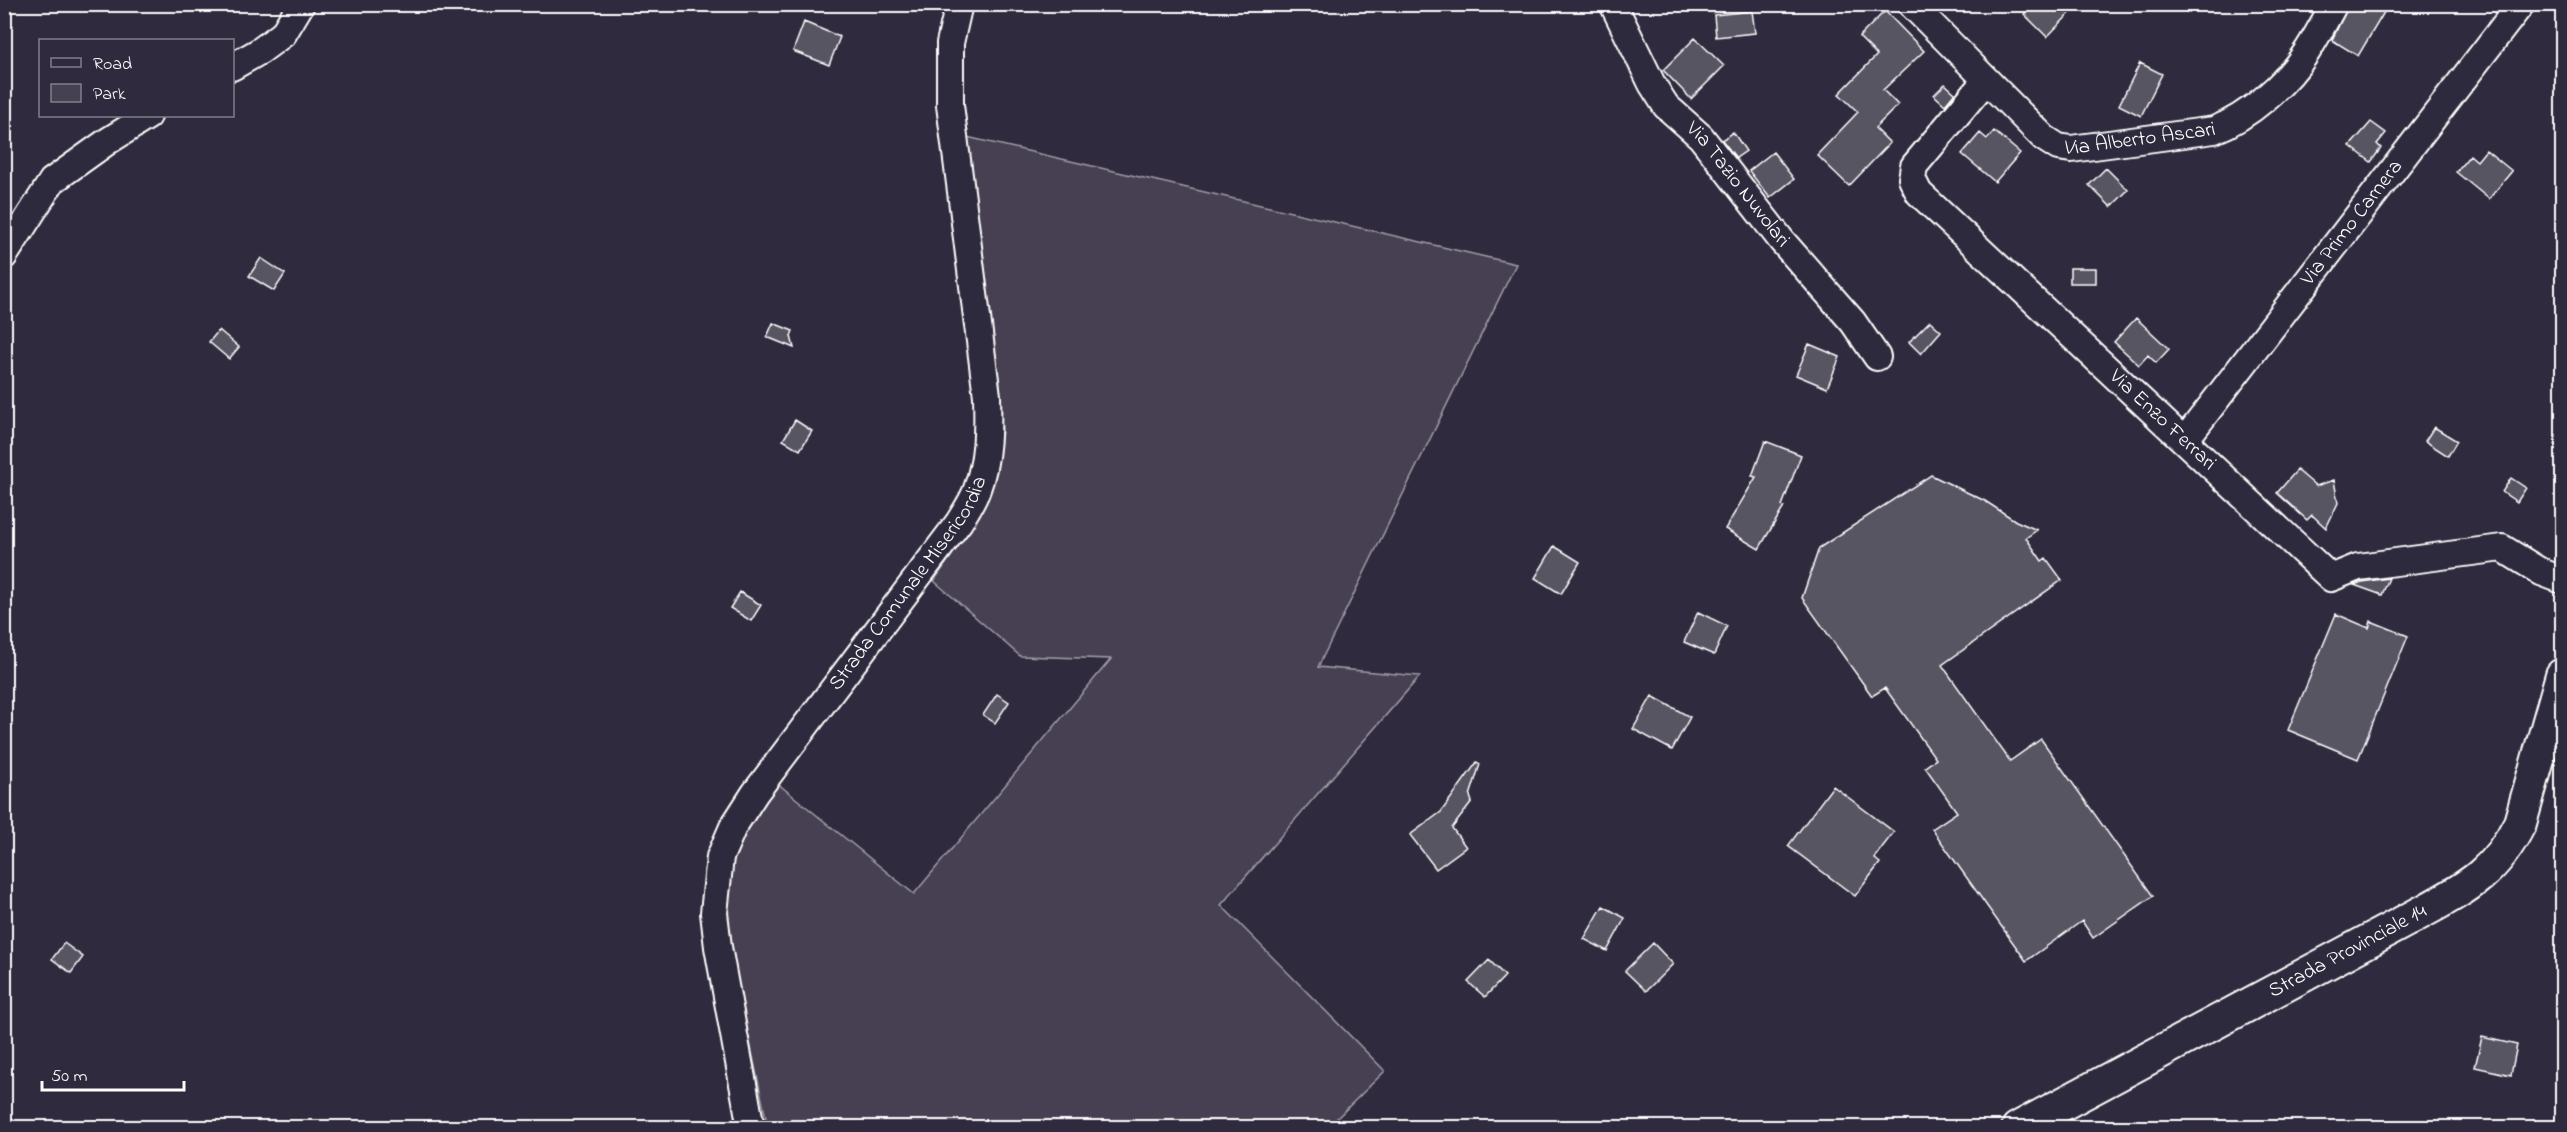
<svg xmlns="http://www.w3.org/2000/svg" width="2567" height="1132" font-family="'Indie Flower',sans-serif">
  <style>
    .green { fill: #464152; stroke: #a2a0a8; stroke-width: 1.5 }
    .building { fill: #595564; stroke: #fff; stroke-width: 1.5 }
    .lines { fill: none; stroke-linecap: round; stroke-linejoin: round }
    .minor-casing { stroke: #fff; stroke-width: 30 }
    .major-casing { stroke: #fff; stroke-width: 36 }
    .minor { stroke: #2f2a3d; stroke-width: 26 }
    .major { stroke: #2f2a3d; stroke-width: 32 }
    .labels { text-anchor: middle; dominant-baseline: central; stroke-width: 4.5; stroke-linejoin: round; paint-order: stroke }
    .street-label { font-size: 21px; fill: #fff; stroke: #2f2a3d }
  </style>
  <rect width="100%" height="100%" fill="#2f2a3d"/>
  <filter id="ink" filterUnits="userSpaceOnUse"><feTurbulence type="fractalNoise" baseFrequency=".0167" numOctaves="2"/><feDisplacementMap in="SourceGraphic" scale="12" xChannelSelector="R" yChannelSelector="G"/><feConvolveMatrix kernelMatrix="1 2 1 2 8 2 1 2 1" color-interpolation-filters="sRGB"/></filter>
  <g filter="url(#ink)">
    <!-- green -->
    <path class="green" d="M967,137L1516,264L1318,667L1420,676L1221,905L1385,1071L1328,1127L768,1128L725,924L733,852L746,825L777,783L914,894L1111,659L1020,656L934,581C970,529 995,496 1002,431Z"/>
    <!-- building -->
    <path class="building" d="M2033,4H2079L2047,37L2024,14Z
      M2349,4H2389L2358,56L2332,40Z
      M1752,11L1755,33L1716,37L1714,15Z
      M1885,11L1924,51L1883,90L1898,105L1875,128L1890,143L1849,186L1817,155L1858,112L1839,94L1877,55L1859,37Z
      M804,22L840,37L829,65L793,51Z
      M1695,38L1724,66L1691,99L1663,70Z
      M2140,63L2162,74L2141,116L2119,105Z
      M1945,84L1955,93L1945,105L1934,95Z
      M2371,122L2386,133L2377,144L2381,148L2371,162L2350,146Z
      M1994,131L2020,153L1995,182L1962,154L1980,133L1987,139Z
      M1733,132L1746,151L1736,158L1722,140Z
      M2486,150L2512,171L2489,199L2456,172L2470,155L2477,161Z
      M1773,152L1794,179L1770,198L1749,171Z
      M2106,168L2128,190L2111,207L2089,185Z
      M261,258L285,274L274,291L249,276Z
      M2070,268H2096V283H2070Z
      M2136,318L2169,349L2156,363L2148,355L2139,365L2114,342Z
      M1930,321L1941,331L1921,354L1909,342Z
      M773,323L793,331L791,336L794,348L767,337Z
      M219,330L239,347L229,359L209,342Z
      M1809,344L1840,357L1827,388L1796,375Z
      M795,420L812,431L800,450L783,440Z
      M2434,427L2457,441L2448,456L2425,441Z
      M1765,441L1801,455L1782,506L1784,507L1759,549L1725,529L1756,477L1752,476Z
      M2297,470L2316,486L2334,480L2338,503L2326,528L2312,515L2307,520L2277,493Z
      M1931,475L1985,501L2016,521L2037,530L2026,538L2042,561L2046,558L2062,580L1942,665L2010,761L2041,739L2153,896L2093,938L2082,921L2026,961L1932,829L1957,812L1925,767L1936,759L1885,688L1872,696L1802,598L1819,548Z
      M2511,478L2526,488L2517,502L2502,492Z
      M1554,546L1580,562L1561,594L1535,578Z
      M2389,578L2382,595L2354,585L2362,582Z
      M740,592L761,605L751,621L730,608Z
      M1698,612L1727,626L1714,655L1684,642Z
      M2336,614L2369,628L2371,621L2408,636L2358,759L2288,730Z
      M997,694L1009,702L995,723L983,715Z
      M1652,696L1690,717L1672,750L1633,729Z
      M1477,762L1480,764L1470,796L1472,802L1452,828L1466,847L1436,869L1410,835L1441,812Z
      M1833,786L1894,832L1874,858L1880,863L1855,896L1788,846Z
      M1603,906L1625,918L1607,951L1584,939Z
      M64,943L83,957L71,973L52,959Z
      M1653,943L1673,964L1646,991L1625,971Z
      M1489,960L1505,976L1485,997L1468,982Z
      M2482,1037L2517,1045L2511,1075L2475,1067Z"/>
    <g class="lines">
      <!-- minor casing -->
      <g class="minor-casing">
        <g id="minor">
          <path id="s1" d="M1613,4L1652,84L1666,106L1701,137L1782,241L1853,322L1877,357"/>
          <path id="s2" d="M1911,4L2044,138L2058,147L2071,149L2214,130C2248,117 2286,84 2306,53C2316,38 2325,21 2334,4"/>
          <path d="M232,67L260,51L283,34L301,4"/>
          <path id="s3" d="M1986,80L1914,166L1912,179L1919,193L2331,578L2358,567L2502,548L2541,572L2562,580"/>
          <path d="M4,256L52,181L108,141L148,116"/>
          <path id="s4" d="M2185,440L2521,4"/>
          <path id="s5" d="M751,1128L718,947L714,913L720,857L733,827L755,793L959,522C965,512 973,501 977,489C988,459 988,428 987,396L950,105V43L959,4"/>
        </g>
      </g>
      <!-- major casing -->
      <g class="major-casing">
        <g id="major">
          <path id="s6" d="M2018,1128L2424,911C2470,886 2496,871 2520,823L2562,675"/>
        </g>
      </g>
      <!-- minor -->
      <use href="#minor" class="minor"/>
      <!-- major -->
      <use href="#major" class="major"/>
    </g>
  </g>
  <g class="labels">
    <!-- street labels -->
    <g class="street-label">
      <text stroke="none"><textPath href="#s2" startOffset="288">Via Alberto Ascari</textPath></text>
      <text stroke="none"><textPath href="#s1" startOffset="222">Via Tazio Nuvolari</textPath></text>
      <text stroke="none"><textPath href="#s4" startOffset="274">Via Primo Carnera</textPath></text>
      <text stroke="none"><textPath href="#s3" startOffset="474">Via Enzo Ferrari</textPath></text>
      <text stroke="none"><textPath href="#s5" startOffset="608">Strada Comunale Misericordia</textPath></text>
      <text stroke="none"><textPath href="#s6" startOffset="374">Strada Provinciale 14</textPath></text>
    </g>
  </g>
  <!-- margin -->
  <rect width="2567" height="1132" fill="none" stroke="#2f2a3d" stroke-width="24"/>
  <rect x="12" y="12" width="2543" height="1108" fill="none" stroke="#fff" stroke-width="2" filter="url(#ink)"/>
  <!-- legend -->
  <rect x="39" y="39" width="195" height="78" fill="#2f2a3d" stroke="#827f8b" stroke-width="1.5"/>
  <rect x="51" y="58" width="30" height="9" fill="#2f2a3d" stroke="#827f8b" stroke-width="1.5"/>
  <text x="93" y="69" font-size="18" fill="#ffffff">Road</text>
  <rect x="51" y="84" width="30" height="18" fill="#464152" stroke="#827f8b" stroke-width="1.5"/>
  <text x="93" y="99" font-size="18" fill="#ffffff">Park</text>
  <!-- scale -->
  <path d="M42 1081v9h142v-9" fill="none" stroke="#ffffff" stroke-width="3"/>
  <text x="51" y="1081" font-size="18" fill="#ffffff" stroke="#2f2a3d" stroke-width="4.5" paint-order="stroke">50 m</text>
</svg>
